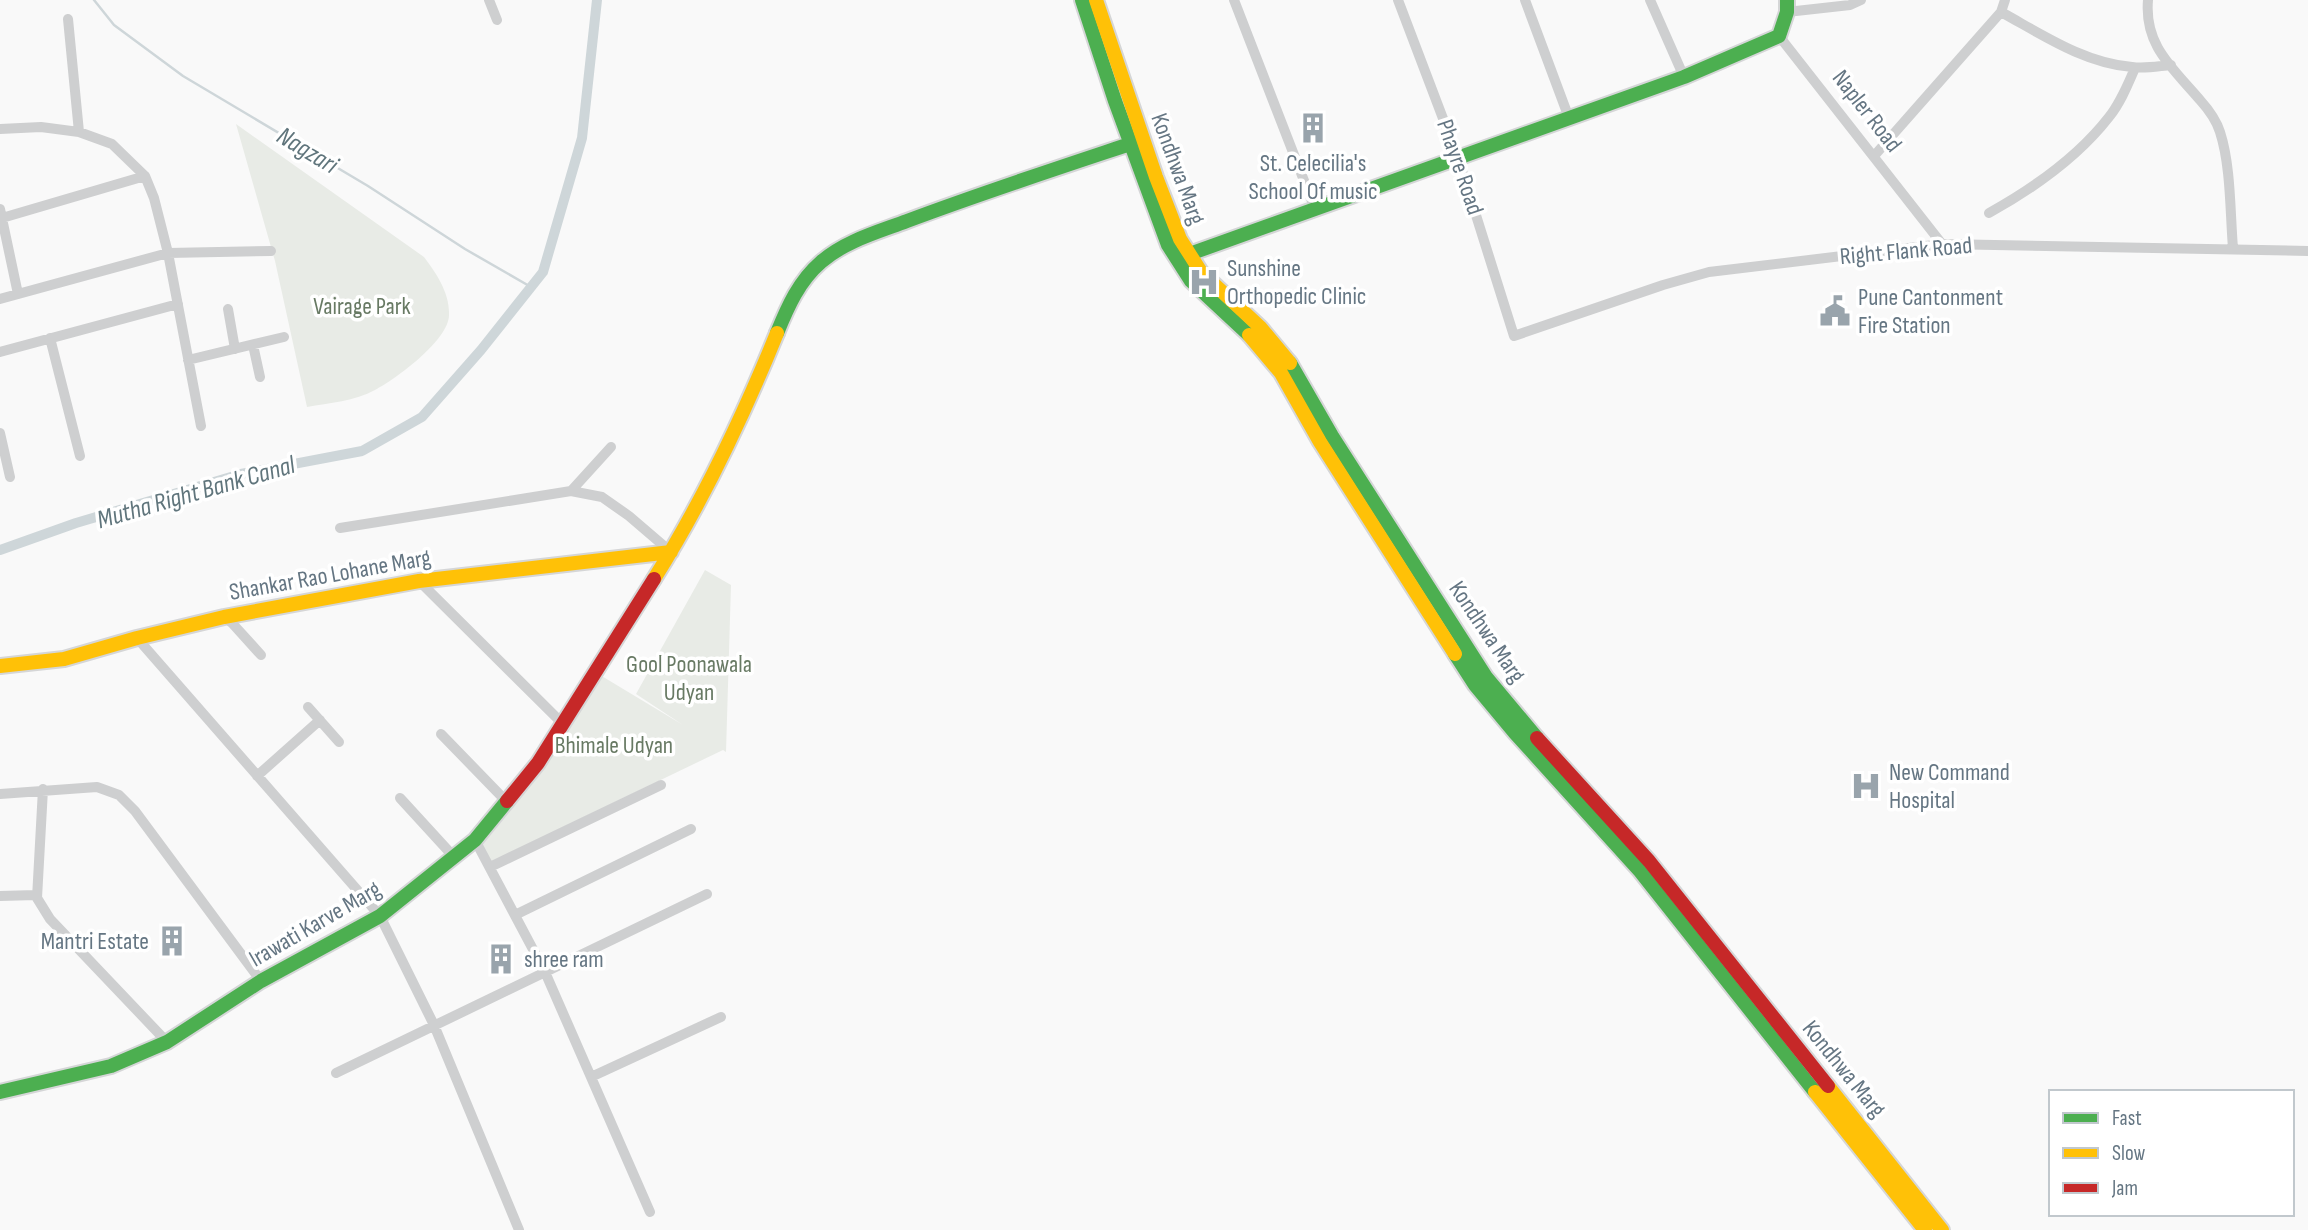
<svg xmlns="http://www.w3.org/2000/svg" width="2308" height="1230" font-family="'Sofia Sans Condensed',sans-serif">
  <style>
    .green { fill: #e8ebe6 }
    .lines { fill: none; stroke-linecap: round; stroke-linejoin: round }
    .stream { stroke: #ced6d9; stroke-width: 2.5 }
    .canal { stroke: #ced6d9; stroke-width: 10 }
    .fast-casing { stroke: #d5d6d7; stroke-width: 18 }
    .slow-casing { stroke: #d5d6d7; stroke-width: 18 }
    .jam-casing { stroke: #d5d6d7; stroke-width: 18 }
    .street { stroke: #cecfd0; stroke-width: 10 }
    .fast { stroke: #4caf50; stroke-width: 14 }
    .slow { stroke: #ffc107; stroke-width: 14 }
    .jam { stroke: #c62828; stroke-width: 14 }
    .labels { text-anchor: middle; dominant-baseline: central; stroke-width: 7; stroke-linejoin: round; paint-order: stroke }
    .street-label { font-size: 24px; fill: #657683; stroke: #fff }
    .poi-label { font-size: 24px; fill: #657683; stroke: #fff; text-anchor: start }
    .park-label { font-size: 24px; fill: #687a64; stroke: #fff }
    .water-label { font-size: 26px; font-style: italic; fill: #60757c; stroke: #fff }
  </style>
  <rect width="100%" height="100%" fill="#f9f9f9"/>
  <!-- green -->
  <path class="green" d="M236,124L424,257C436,273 450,293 449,315C449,340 396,379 375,390C355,401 329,403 307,407L275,261Z
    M705,570L731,585L726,752L723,750L488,863L477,843L600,675L683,725L636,694Z"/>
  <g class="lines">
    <!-- stream -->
    <path class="stream" d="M94,0L114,25L183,76L368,186L465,249L531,287"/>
    <!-- canal -->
    <path class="canal" d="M0,550L76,523L241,474L362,451L422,417L481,350L543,272L582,138L597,0"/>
    <!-- fast casing -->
    <g class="fast-casing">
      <path id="fast" d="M1082,0L1115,101L1168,245L1191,281L1249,335
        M1181,257L1684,77L1779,36L1787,12V0
        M777,333C788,306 799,281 821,262C845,241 878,232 907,221C984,192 1061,167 1139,141
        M1290,363L1332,436L1486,677L1537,738
        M1455,654L1475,685L1515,733L1639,870L1815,1092
        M0,1092L111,1066L167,1042L261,981L380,916L475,840L507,801"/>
    </g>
    <!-- slow casing -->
    <g class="slow-casing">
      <path id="slow" d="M1096,0L1156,177L1180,239L1201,272L1260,327L1290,363
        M1249,335L1281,373L1320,442L1455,654
        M654,579C703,501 742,419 777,333
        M0,666L64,659L137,638L224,617L419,581L671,552
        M1828,1086L1942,1230
        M1815,1092L1925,1230"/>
    </g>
    <!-- jam casing -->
    <g class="jam-casing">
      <path id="jam" d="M1537,738L1649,861L1828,1086
        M507,801L538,763L654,579"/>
    </g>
    <!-- street -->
    <path class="street" d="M489,0L497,20
      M1234,0L1315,209
      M1398,0L1458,158L1514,336L1663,285L1709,272L1942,244L2308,251
      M1525,0L1569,118
      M1650,0L1684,77
      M2148,0C2144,46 2173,68 2200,100C2209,110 2216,119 2220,132C2231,166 2230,212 2233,248
      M1787,12L1850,5L1861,0
      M2001,12C2043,35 2084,63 2132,67C2145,69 2159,66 2171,65
      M68,19L79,132
      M1779,36L1942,244
      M0,129L41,127L79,132L112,144L145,176L154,198L168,253L201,426
      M1874,156L2001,12L2005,0
      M0,209L18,294
      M1989,213C2034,188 2078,157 2109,117C2121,102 2128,84 2135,68
      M2,218L145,176
      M0,299L168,253L271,251
      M228,309L235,349
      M50,338L80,456
      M253,345L260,377
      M0,352L178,304
      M188,360L284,337
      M0,433L10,477
      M571,491L611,447
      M340,528L571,491L602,497L629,516L671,552
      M419,581L564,725
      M224,617L232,623L261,655
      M137,638L380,916L434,1025L519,1230
      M308,707L339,742
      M441,734L507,802
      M257,776L320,720
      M43,789L37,898L50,919L167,1042
      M0,794L97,787L119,795L135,811L261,981
      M400,798L454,857
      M475,840L545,972L650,1212
      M490,867L661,785
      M0,896L36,895
      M515,915L691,829
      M336,1073L707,894
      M591,1077L721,1017"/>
    <!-- fast -->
    <use href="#fast" class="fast"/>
    <!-- slow -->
    <use href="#slow" class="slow"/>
    <!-- jam -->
    <use href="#jam" class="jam"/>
  </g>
  <!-- icons -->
  <defs>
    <g id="building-bare" transform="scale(2.415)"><path d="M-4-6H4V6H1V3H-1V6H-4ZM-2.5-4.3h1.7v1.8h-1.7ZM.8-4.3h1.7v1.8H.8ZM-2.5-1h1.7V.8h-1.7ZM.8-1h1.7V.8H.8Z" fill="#99a4ac" stroke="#fff" stroke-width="2.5" paint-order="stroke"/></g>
    <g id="hospital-bare" transform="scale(2.415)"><path d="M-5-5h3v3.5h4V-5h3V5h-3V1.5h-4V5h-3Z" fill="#99a4ac" stroke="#fff" stroke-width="2.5" paint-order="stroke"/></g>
    <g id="civic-bare" transform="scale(2.415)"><path d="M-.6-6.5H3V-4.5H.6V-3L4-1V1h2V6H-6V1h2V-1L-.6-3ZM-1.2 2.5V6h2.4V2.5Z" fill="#99a4ac" stroke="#fff" stroke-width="2.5" paint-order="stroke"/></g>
  </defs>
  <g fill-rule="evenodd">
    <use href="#building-bare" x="1313" y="128"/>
    <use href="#hospital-bare" x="1204" y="282"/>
    <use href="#civic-bare" x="1835" y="311"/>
    <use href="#hospital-bare" x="1866" y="786"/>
    <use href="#building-bare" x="172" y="941"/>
    <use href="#building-bare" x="501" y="959"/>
  </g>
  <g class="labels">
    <!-- street labels -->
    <g class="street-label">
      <text transform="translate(1867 111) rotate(52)">Napler Road</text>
      <text transform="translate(1460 167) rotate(71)">Phayre Road</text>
      <text transform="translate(1178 169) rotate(70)">Kondhwa Marg</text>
      <text transform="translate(1906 251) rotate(-5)">Right Flank Road</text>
      <text transform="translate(330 575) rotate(-10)">Shankar Rao Lohane Marg</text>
      <text transform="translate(1487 632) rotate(56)">Kondhwa Marg</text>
      <text transform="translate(315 924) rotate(-30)">Irawati Karve Marg</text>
      <text transform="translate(1844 1069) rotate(51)">Kondhwa Marg</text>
    </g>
    <!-- poi labels -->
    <g class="poi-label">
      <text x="1313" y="163" text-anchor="middle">St. Celecilia's<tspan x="1313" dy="28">School Of music</tspan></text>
      <text x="1227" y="268">Sunshine<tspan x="1227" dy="28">Orthopedic Clinic</tspan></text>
      <text x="1858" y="297">Pune Cantonment<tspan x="1858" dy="28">Fire Station</tspan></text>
      <text x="1889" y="772">New Command<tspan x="1889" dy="28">Hospital</tspan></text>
      <text x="149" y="941" text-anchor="end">Mantri Estate</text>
      <text x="524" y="959">shree ram</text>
    </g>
    <!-- park labels -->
    <g class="park-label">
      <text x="362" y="306">Vairage Park</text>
      <text x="689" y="664">Gool Poonawala<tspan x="689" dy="28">Udyan</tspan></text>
      <text x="614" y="745">Bhimale Udyan</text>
    </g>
    <!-- water labels -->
    <g class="water-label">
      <text transform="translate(307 151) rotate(31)">Nagzari</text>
      <text transform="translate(196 493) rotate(-16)">Mutha Right Bank Canal</text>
    </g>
  </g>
  <!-- legend -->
  <rect x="2049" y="1090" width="245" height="126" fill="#ffffff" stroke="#c1c8cd" stroke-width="2"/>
  <rect x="2063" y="1113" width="35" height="10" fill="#4caf50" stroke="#c1c8cd" stroke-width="2"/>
  <text x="2112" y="1125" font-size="21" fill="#657683">Fast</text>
  <rect x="2063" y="1148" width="35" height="10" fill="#ffc107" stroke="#c1c8cd" stroke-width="2"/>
  <text x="2112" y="1160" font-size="21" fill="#657683">Slow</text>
  <rect x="2063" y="1183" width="35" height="10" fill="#c62828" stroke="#c1c8cd" stroke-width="2"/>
  <text x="2112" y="1195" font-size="21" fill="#657683">Jam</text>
</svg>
